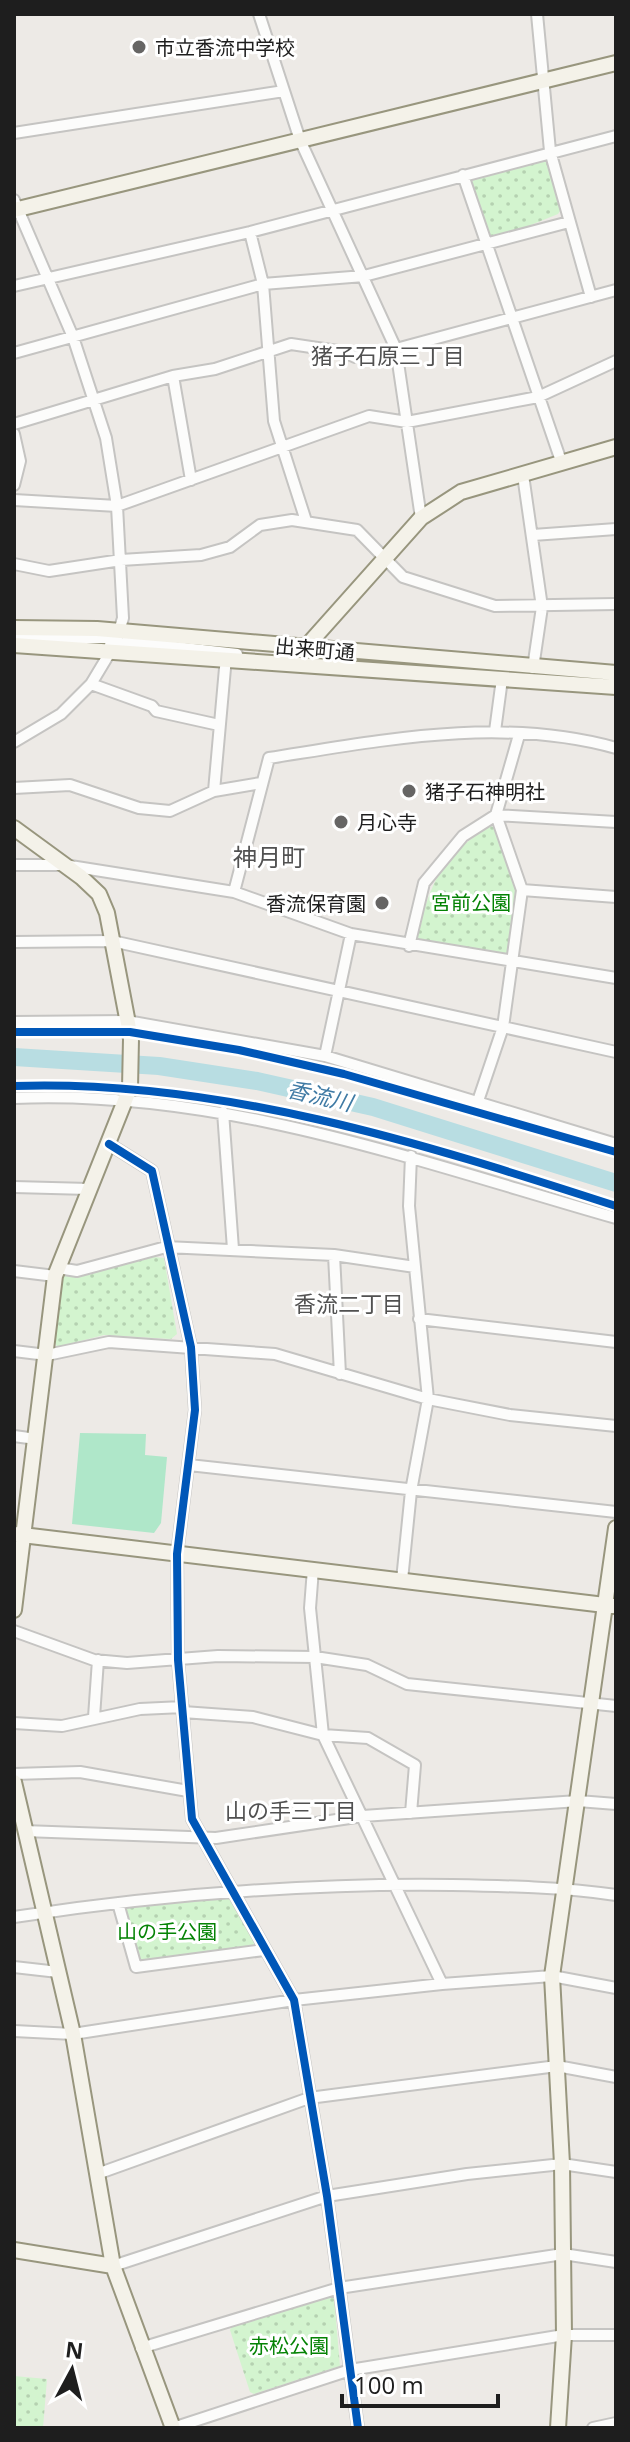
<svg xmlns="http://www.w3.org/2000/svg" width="630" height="2442" font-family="'Open Sans','Noto Sans JP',sans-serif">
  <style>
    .park { fill: url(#park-dots) }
    .pitch { fill: #afe7c9 }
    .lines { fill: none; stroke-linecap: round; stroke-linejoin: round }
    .river { stroke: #b8dde2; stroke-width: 18 }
    .street-casing { stroke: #c5c4c2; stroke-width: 14 }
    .secondary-casing { stroke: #98967e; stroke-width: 18 }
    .street { stroke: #fcfcfb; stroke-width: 10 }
    .secondary { stroke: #f4f2e9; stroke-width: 14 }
    .cycleway-casing { stroke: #fff; stroke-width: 13 }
    .cycleway { stroke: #0057b8; stroke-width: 8 }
    .poi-dot { fill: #666564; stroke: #fff; stroke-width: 3 }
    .labels { text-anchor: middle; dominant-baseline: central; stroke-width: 6; stroke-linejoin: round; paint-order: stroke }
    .poi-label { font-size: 20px; fill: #1e1e1e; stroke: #fff; text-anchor: start }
    .street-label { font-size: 20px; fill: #1e1e1e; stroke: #fff }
    .park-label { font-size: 20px; fill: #058305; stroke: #fff }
    .neighbourhood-label { font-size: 22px; fill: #515151; stroke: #fff }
    .water-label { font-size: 22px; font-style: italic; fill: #3f7aa4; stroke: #fff }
    .quarter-label { font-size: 24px; fill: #515151; stroke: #fff }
  </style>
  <defs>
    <pattern id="park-dots" width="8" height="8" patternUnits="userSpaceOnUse" patternTransform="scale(2)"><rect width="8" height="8" fill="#d3f4cf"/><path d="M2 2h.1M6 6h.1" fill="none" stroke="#b5d1b1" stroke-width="1.8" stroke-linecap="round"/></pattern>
  </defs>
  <rect width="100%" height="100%" fill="#edeae6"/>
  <!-- park -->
  <path class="park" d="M544,158L549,161L562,208L558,214L496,239L491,238L472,182L476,176Z
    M491,826L495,828L518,891L509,950L504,955L423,942L417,937C431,883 440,856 491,826Z
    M154,1257L164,1258L177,1334L171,1339L104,1335L57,1347L54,1339L59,1275L77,1276Z
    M221,1895L229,1899L255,1940L253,1947L139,1962L126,1910L128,1906Z
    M329,2295L334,2297L340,2366L254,2394L250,2392L230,2330L233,2325Z
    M14,2376L47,2379L43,2428H14Z"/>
  <!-- pitch -->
  <path class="pitch" d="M80,1433L146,1434L145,1455L167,1457L161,1523L154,1533L72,1524Z"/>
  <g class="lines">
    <!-- river -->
    <path class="river" d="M14,1057L159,1066L257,1081L373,1107L616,1183"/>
    <!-- street casing -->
    <g class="street-casing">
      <path id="street" d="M259,14L300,140L396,349L421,518
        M537,14L550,151L591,297
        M14,133L284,91
        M463,175L561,461
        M14,200L73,337L106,438L117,506L123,618L115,644L91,684L61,714L14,742
        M250,232L263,284L274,421L306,521
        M14,286L250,232L616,136
        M14,353L263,284L364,276L569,222
        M173,376L191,480
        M14,424L173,376L215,369L291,344L344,352L355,357L396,349L616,290
        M14,434L20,461L14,485
        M523,475L542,607L533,668
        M14,500L117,506L369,416L407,422L538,397L616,361
        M533,535L616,529
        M14,564L49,571L121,560L201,555L230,547L260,525L292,520L357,530L403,577L495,606L616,604
        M14,638H116
        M110,645L131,642L237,654
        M91,684L152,706L156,711L219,725
        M495,731L502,679
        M14,788L70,785L139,808L170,811L214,791L261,783
        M214,791L226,657
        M14,865H64L234,892L351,934L616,978
        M522,890L616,897
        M234,892L269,758C384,740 501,716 616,748
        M14,942L112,941L616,1052
        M409,946L424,883L463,836L496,815L616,822
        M14,1022L127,1021L325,1056L616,1144
        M325,1056L351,934
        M14,1098C222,1089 419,1162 616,1218
        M478,1101L503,1027L522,890L496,815L519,735
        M223,1112L233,1249
        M109,1144L152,1171L191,1347L195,1410L177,1554L178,1660L192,1819L294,2000L327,2196L358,2428
        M14,1187L89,1189
        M334,1255L340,1374
        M58,1268L77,1271L166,1247L334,1255L415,1267
        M14,1271L55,1276
        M419,1319L616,1342
        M14,1351L47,1355L109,1342L275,1354L428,1399L510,1415L616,1426
        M14,1436L36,1439
        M189,1465L616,1512
        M313,1569L310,1608L323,1735L442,1984
        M402,1580L411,1491L428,1399L409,1206L411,1156
        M14,1631L94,1660L127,1663L218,1656L315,1657L367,1665L407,1684L616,1706
        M183,1712L253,1717L323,1735L368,1738L415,1765L411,1813
        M94,1717L98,1660
        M14,1723L62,1726L140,1709L183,1707
        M14,1774L80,1772L188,1791
        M24,1831L216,1838L363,1816L578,1801L616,1804
        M118,1903L136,1967L264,1950
        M14,1917C159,1895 305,1883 452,1885C507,1886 561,1887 616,1895
        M14,1967L58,1972
        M14,2031L73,2034L294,2000L442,1984L552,1976L616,1988
        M97,2174L309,2098L557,2066L616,2077
        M113,2266L327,2196L467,2174L562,2164L616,2172
        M141,2348L339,2288L563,2254L616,2262
        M173,2428L350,2370L564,2335H616
        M593,2428L616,2423"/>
    </g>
    <!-- secondary casing -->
    <g class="secondary-casing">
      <path id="secondary" d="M14,210L616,63
        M14,628L97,629L616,673
        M14,645L616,687
        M305,648L421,518L461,492L616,447
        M14,828L81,877L99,894L107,913L131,1039L130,1088L55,1276L14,1610
        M14,1534L613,1606
        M14,1782L73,2034L113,2266L173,2428
        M14,2250L113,2266
        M558,2428L564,2335L562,2164L552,1976L616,1528"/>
    </g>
    <!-- street -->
    <use href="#street" class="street"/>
    <!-- secondary -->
    <use href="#secondary" class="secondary"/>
    <!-- cycleway casing -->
    <g class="cycleway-casing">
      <path id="cycleway" d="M14,1032H130L239,1050L344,1074L616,1152
        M14,1086C220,1079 422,1143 616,1206
        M109,1144L152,1171L191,1347L195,1410L177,1554L178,1660L192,1819L294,2000L327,2196L358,2428"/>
    </g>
    <!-- cycleway -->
    <use href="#cycleway" class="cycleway"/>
  </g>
  <!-- markers -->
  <g class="poi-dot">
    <circle cx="139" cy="47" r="8"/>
    <circle cx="409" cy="791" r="8"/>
    <circle cx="341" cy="822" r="8"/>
    <circle cx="382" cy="903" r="8"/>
  </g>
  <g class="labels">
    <!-- poi labels -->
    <g class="poi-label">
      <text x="155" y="47">市立香流中学校</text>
      <text x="425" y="791">猪子石神明社</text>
      <text x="357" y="822">月心寺</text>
      <text x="366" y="903" text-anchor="end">香流保育園</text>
    </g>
    <!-- street labels -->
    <g class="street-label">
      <text transform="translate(315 649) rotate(5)">出来町通</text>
    </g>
    <!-- park labels -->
    <g class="park-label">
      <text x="471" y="902">宮前公園</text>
      <text x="167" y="1931">山の手公園</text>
      <text x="289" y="2345">赤松公園</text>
    </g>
    <!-- neighbourhood labels -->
    <g class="neighbourhood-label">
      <text x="388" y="355">猪子石原三丁目</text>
      <text x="349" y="1303">香流二丁目</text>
      <text x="291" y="1810">山の手三丁目</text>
    </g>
    <!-- water labels -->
    <g class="water-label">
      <text transform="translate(320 1095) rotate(13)">香流川</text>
    </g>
    <!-- quarter labels -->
    <g class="quarter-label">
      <text x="269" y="856">神月町</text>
    </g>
  </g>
  <!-- border -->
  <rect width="630" height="2442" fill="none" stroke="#1e1e1e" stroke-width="32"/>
  <!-- north arrow -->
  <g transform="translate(72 2370) rotate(7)" stroke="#ffffff" stroke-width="6" paint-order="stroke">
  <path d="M0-6L14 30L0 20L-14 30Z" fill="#1e1e1e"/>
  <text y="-12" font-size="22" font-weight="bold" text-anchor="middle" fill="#1e1e1e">N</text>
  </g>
  <!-- scale -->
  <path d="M342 2394v12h156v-12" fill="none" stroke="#1e1e1e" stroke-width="4"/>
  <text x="354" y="2394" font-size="24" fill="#1e1e1e" stroke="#ffffff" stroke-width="6" paint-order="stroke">100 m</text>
</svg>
